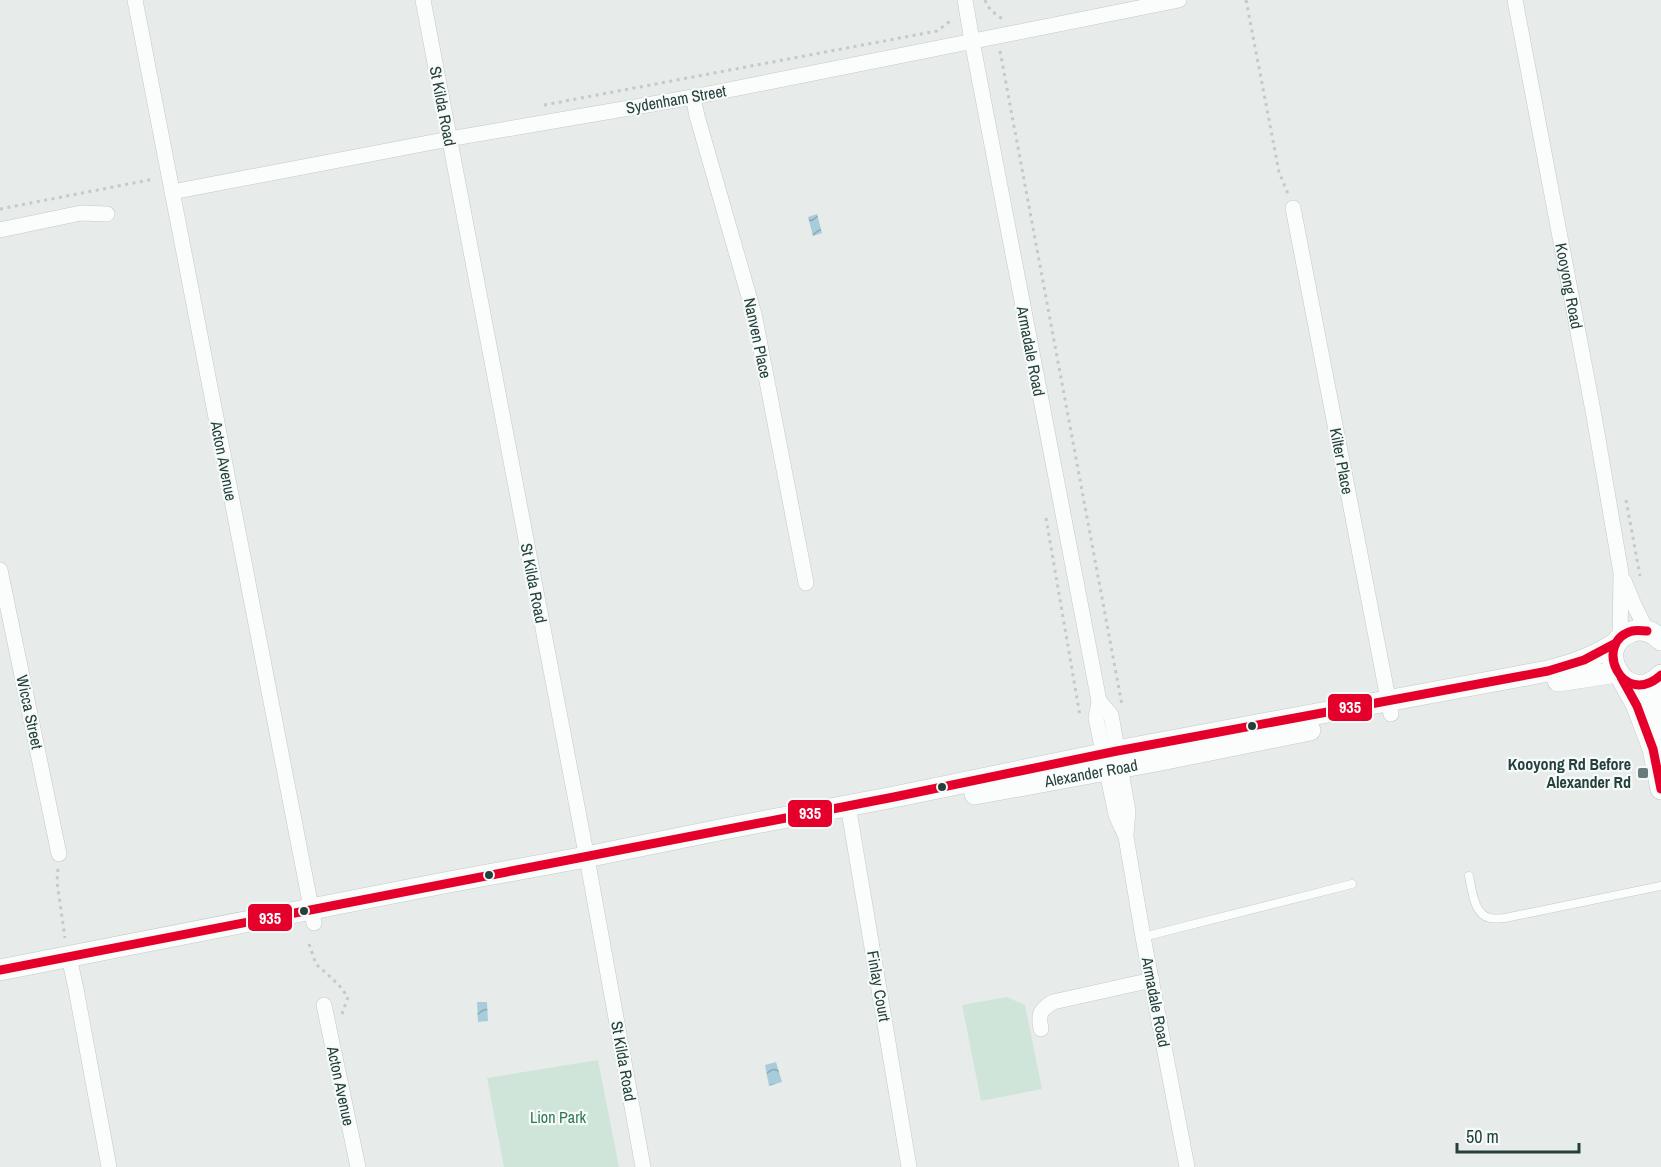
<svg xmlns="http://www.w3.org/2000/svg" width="1661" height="1167" font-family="'Archivo Narrow',sans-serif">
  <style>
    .green { fill: #d0e5d9 }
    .water { fill: url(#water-waves) }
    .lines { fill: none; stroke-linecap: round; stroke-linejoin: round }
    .lane-casing { stroke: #c4c9c7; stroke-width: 9 }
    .street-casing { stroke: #c4c9c7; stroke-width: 16 }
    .secondary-casing { stroke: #c2cac8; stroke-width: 22 }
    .path { stroke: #c2cbca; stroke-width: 3; stroke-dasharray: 3 4.5; stroke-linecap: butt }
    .lane { stroke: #fbfcfc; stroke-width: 8 }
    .street { stroke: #fbfcfc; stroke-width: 15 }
    .secondary { stroke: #fbfcfc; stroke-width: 21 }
    .bus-1-casing { stroke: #f6faf9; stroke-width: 14 }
    .bus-1 { stroke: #e4002b; stroke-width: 9 }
    .bus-dot { fill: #24403c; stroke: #f6faf9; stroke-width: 2 }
    .poi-dot { fill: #687c79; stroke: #f6faf9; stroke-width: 2 }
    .labels { text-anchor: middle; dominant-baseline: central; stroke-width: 4.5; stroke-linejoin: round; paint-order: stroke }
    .street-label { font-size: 16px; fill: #24403c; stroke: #f6faf9 }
    .poi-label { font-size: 16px; font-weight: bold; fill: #24403c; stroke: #f6faf9; text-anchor: end }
    .park-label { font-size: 16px; fill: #2d7854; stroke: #f6faf9 }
    .line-badge { stroke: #f6faf9; stroke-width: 2 }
    .badge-label { font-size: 16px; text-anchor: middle; font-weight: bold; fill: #fff }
  </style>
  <defs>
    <pattern id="water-waves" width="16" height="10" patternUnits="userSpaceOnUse" patternTransform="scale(1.5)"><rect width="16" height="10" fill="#a8ccda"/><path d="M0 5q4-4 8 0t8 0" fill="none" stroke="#89a7b2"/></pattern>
  </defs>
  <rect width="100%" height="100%" fill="#e7ecea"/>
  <!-- green -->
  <path class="green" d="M1007,997L1025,1005L1042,1089L981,1101L962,1005Z
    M598,1060L619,1167H504L487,1078Z"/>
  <!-- water -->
  <path class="water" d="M817,214L822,233L813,236L808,217Z
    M477,1002H487L488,1021L478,1022Z
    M776,1062L782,1082L769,1086L765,1065Z"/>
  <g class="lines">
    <!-- lane casing -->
    <g class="lane-casing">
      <path id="lane" d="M1469,876C1472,890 1474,915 1490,918C1495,919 1501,918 1505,918L1661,886
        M1143,937L1352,884"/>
    </g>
    <!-- street casing -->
    <g class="street-casing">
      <g id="street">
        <path d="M135,0L314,923"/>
        <path d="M423,0L589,869L643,1167"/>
        <path d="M965,0L972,41L1099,701L1096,718L1116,815L1126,837L1143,937L1187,1167"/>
        <path id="s1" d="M1515,0L1594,416L1621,573L1620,638"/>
        <path d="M693,97L697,116L754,314L806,583"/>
        <path d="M172,192L449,139L693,97L1179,0"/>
        <path d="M1293,208L1391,714"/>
        <path d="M0,230L81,213L107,214"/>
        <path d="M0,570L59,854"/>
        <path d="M1624,581L1634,605L1647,631"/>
        <path d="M1099,701L1111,715L1128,811L1126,834"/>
        <path d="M848,805L909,1167"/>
        <path d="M69,957L76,989L109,1167"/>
        <path d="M324,1005L358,1167"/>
        <path d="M1041,1029C1038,1014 1040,1010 1053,1002L1152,980"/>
      </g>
    </g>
    <!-- secondary casing -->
    <g class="secondary-casing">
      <g id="secondary">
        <path d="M1661,640C1653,632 1642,627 1631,632C1589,647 1628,710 1661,675"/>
        <path d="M1621,677L1637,706L1653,749L1661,789"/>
        <path d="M1558,681L1617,672"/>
        <path d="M1652,682V733"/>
        <path id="s2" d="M975,794L1156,761L1310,730"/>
        <path d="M0,970L449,882L586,857L729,828L894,797L1117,751L1548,671C1573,665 1595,657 1616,643"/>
      </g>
    </g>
    <!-- path -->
    <path class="path" d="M985,0C988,9 995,14 1004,20
      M1246,0L1279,172L1288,194
      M1000,51L1122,705
      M544,105L937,31L953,19
      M0,209L154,179
      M1626,500L1640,576
      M1046,518L1080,716
      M58,869L57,882L65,938
      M309,944L316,964L338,984L348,997L342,1014"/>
    <!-- lane -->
    <use href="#lane" class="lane"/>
    <!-- street -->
    <use href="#street" class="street"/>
    <!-- secondary -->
    <use href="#secondary" class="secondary"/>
    <!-- bus-1 casing -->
    <g class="bus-1-casing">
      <path id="bus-1" d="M1647,631C1643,631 1637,630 1632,631C1592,642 1622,710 1661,675
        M1621,677L1637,706L1653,749L1661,789
        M0,970L894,797L1117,751L1548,671L1584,660L1616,643"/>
    </g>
    <!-- bus-1 -->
    <use href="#bus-1" class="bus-1"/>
  </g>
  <!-- markers -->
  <g class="bus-dot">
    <circle cx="1252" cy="726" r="5"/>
    <circle cx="942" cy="787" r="5"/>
    <circle cx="489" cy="875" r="5"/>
    <circle cx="304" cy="911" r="5"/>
  </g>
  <rect class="poi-dot" x="1637" y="767" width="12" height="12" rx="3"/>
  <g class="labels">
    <!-- street labels -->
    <g class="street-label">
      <text transform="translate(676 99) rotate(-10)">Sydenham Street</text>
      <text transform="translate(443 106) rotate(79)">St Kilda Road</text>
      <text stroke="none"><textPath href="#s1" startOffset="291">Kooyong Road</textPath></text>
      <text transform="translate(758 338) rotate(78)">Nanven Place</text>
      <text transform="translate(1031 351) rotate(79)">Armadale Road</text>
      <text transform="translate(224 461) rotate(79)">Acton Avenue</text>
      <text transform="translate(1342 461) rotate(79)">Kilter Place</text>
      <text transform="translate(534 583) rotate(79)">St Kilda Road</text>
      <text transform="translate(30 712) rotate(78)">Wicca Street</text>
      <text stroke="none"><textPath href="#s2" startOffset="118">Alexander Road</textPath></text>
      <text transform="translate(879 986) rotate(80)">Finlay Court</text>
      <text transform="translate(1156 1002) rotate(79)">Armadale Road</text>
      <text transform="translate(624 1061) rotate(80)">St Kilda Road</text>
      <text transform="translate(341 1086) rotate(78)">Acton Avenue</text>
    </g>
    <!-- poi labels -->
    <g class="poi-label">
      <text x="1631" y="764">Kooyong Rd Before<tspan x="1631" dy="18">Alexander Rd</tspan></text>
    </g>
    <!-- park labels -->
    <g class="park-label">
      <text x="558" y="1117">Lion Park</text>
    </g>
  </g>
  <g class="line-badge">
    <rect x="1327" y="693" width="46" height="29" rx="6" fill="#e4002b"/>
    <rect x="787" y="799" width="46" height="29" rx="6" fill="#e4002b"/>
    <rect x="247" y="903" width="46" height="29" rx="6" fill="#e4002b"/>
  </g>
  <g class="badge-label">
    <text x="1350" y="713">935</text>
    <text x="810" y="819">935</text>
    <text x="270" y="924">935</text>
  </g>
  <!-- scale -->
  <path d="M1457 1143v9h122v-9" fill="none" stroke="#24403c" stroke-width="3"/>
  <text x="1466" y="1143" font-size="18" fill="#24403c" stroke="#f6faf9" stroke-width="4.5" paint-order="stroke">50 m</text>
</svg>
